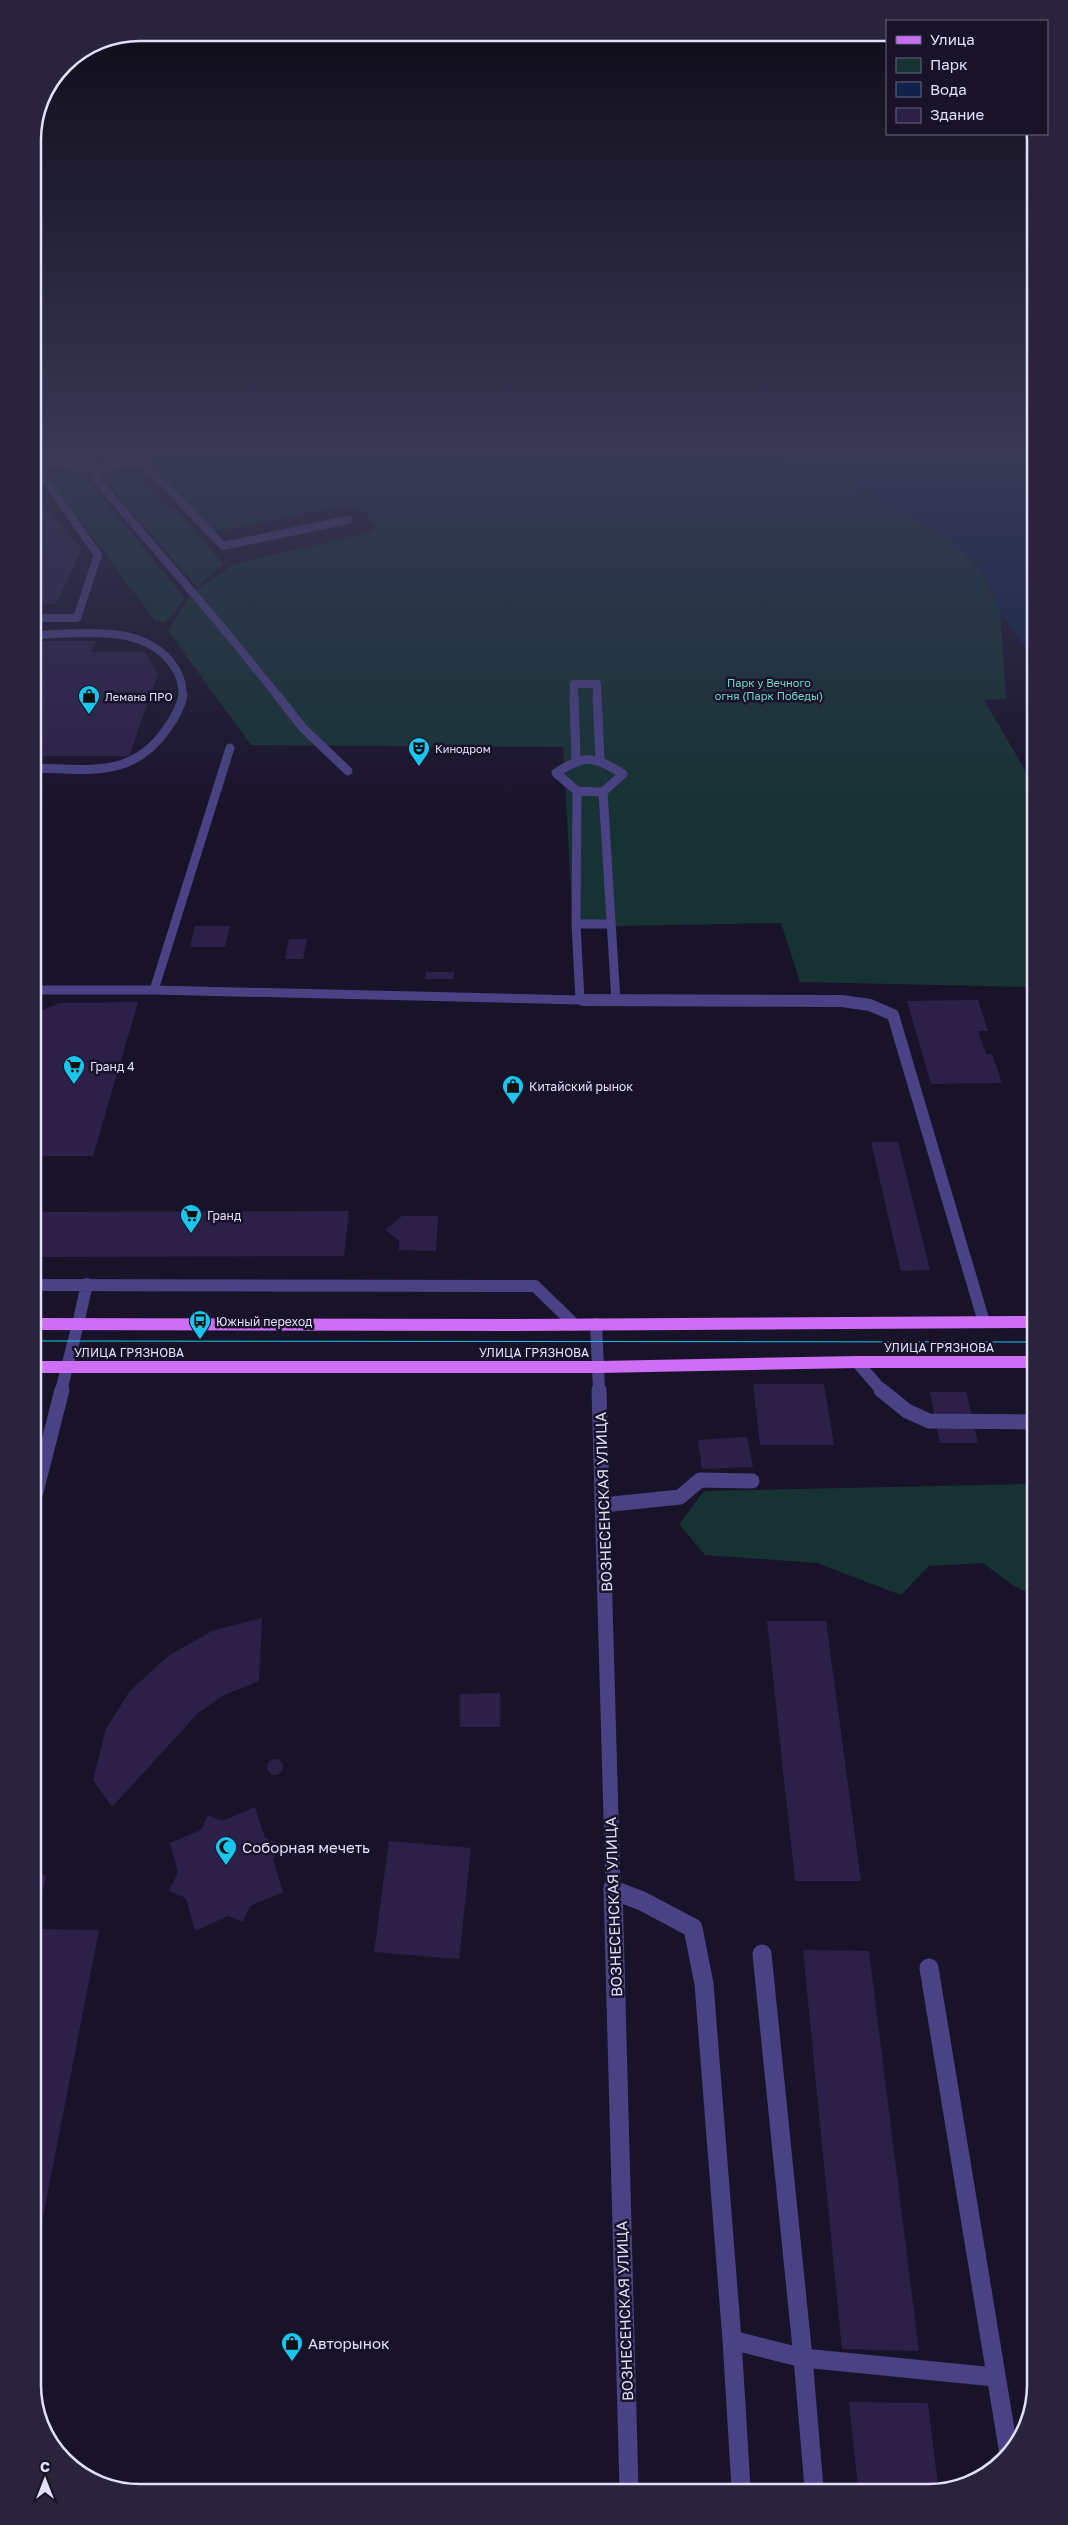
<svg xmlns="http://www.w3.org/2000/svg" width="1068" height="2525" font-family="'Golos Text',sans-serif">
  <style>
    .green { fill: #163233 }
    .water { fill: #11224a }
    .building { fill: #2c2049 }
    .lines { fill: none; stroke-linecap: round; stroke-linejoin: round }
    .service-far4 { stroke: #4a4285; stroke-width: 8 }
    .service-far3 { stroke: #4a4285; stroke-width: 9 }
    .service-far2 { stroke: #4a4285; stroke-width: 12 }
    .service-far1 { stroke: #4a4285; stroke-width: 15 }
    .service { stroke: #4a4285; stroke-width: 19 }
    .tertiary-far2 { stroke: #4a4285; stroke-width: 12 }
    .tertiary-far1 { stroke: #4a4285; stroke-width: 15 }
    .tertiary { stroke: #4a4285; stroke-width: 19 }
    .primary { stroke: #ce6ef4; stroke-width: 12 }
    .tram { stroke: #19c6ee; stroke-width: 1 }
    .labels { text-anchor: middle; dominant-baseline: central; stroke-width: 5; stroke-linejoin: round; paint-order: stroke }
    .far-park-label { font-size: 11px; fill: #6ed9c7; stroke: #19132a }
    .far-poi-label { font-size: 11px; fill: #e4defd; stroke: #19132a; text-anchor: start }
    .poi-label { font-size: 12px; fill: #e4defd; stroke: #19132a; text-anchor: start }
    .street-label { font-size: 12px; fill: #e4defd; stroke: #19132a }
    .near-street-label { font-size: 15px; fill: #e4defd; stroke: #19132a }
    .near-poi-label { font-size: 15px; fill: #e4defd; stroke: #19132a; text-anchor: start }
    .rim { fill: none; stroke: #e4defd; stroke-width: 2.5 }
  </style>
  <rect width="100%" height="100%" fill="#19132a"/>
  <!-- green -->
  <path class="green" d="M139,457H764L840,484L918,520L957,546L982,572L1000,610L1006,699L984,700L1032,782V987L800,982L781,923L573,927L563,747L251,745L168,631L191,593L234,564L359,535L370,532L375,527C369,511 358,507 341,506L204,534Z
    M124,469L133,470C149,484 155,507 178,511L223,564L197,587L119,497L110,482V476Z
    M61,475H74L86,479L185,598L175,613L164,622L155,621L54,484V478Z
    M1033,1484L1034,1595L1014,1586L983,1563L929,1566L901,1595L817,1563L705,1555L679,1524L704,1491Z"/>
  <!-- water -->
  <path class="water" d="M764,457H1031V654C1020,640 1009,626 1000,611C992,598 990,581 980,570C926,509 839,484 764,457Z"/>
  <!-- building -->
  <path class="building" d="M34,496L82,549L56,604L34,603Z
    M34,641H96L92,652H145L158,674L129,756H34Z
    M195,926H230L225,947H190Z
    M289,939H307L303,959H285Z
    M426,972H454V979H425Z
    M978,1000L988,1031H978L986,1054H992L1002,1083L931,1084L907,1001Z
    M138,1002L93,1156H35V1013L60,1003Z
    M871,1142H898L930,1270L901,1271Z
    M349,1211L344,1256L35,1257V1212Z
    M402,1216H438L436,1251L399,1250V1240L385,1230Z
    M753,1384H824L834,1445H760Z
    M930,1392H966L978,1443H940Z
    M747,1437L753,1467L702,1469L698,1440Z
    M262,1618L259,1681L224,1695L198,1713L112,1807L93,1780L106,1729L129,1692L168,1656L212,1631Z
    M767,1621H826L861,1881H795Z
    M500,1693V1727H460V1694Z
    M267 1767a8 8 0 1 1 16 0a8 8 0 1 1-16 0Z
    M255,1807L265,1838L280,1844L273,1860L283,1892L250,1906L243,1922L228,1916L195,1931L186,1898L169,1891L178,1872L170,1843L201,1830L208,1815L222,1821Z
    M389,1841L471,1848L459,1959L374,1952Z
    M37,1875H46L38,1913H37Z
    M37,1929L99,1930L39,2237H38Z
    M803,1950L869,1951L919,2351L842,2349Z
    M849,2402L928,2403L938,2487L858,2488Z"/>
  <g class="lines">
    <!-- service-far4 -->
    <path class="service-far4" d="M33,462L98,555L77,618H34
      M34,462L62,465L90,457
      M66,465L88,468L143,462L223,546L348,520
      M104,468L96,479L222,627L278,696
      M34,635C77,634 139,623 170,661C178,671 184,683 182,696
      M574,696V684H597V696"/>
    <!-- service-far3 -->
    <path class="service-far3" d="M277,695L303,728L348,771
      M574,695L576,759
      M597,695L600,759
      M34,768C87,769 132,779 166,730C174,719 181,708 183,695
      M577,791L603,792
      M576,924H609
      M35,990H154L230,748
      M154,990L580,1000L844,1001
      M580,1000L576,924L577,791L556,773C585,754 594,756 623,774L603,792L616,1001"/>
    <!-- service-far2 -->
    <path class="service-far2" d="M583,1000L842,1001L870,1005L893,1015L984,1322
      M35,1285L535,1286L575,1325
      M78,1324L87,1284
      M857,1362L882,1391"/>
    <!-- service-far1 -->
    <path class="service-far1" d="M881,1390L907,1411L929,1421L1033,1422
      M603,1505L680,1497L700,1480L752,1481"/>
    <!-- service -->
    <path class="service" d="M613,1890L642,1901L693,1928L704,1984L732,2340L803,2358L814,2488
      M762,1954L803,2358L995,2377
      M929,1968L1009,2454
      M732,2340L741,2488"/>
    <!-- tertiary-far2 -->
    <path class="tertiary-far2" d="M596,1324L599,1391
      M61,1391L78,1324"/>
    <!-- tertiary-far1 -->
    <path class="tertiary-far1" d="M599,1390L613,1889
      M36,1492L62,1390"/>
    <!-- tertiary -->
    <path class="tertiary" d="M613,1888L629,2489"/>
    <!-- primary -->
    <path class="primary" d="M36,1324L517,1325L1033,1322
      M36,1367H599L857,1362H1033"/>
    <!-- tram -->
    <path class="tram" d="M36,1341L1033,1342"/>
  </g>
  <!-- sky -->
  <linearGradient id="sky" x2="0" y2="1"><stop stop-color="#0e0a17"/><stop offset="0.56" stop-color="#383955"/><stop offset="1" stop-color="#383955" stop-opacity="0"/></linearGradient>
  <rect width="1068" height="811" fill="url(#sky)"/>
  <!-- icons -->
  <defs>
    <g id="shop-pin" transform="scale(1.125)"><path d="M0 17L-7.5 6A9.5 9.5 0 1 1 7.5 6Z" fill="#19c6ee" stroke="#19132a"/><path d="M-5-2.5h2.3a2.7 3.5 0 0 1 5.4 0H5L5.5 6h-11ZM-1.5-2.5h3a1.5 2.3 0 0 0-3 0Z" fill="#111"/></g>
    <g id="theatre-pin" transform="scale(1.125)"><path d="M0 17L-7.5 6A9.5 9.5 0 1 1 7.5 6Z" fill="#19c6ee" stroke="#19132a"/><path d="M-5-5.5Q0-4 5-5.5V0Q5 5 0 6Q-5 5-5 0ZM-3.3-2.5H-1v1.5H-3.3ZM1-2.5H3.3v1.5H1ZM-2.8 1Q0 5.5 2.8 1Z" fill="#111"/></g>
    <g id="supermarket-pin" transform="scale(1.125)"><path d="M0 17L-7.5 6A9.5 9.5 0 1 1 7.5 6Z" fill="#19c6ee" stroke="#19132a"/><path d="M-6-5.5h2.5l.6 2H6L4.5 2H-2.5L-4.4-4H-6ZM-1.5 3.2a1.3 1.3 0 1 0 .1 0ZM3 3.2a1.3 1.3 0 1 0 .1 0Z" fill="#111"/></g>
    <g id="bus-pin" transform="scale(1.125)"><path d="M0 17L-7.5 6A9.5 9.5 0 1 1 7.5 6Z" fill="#19c6ee" stroke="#19132a"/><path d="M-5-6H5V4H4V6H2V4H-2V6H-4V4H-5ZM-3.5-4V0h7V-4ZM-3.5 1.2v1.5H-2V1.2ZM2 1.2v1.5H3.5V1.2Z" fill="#111"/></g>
    <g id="mosque-pin" transform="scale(1.125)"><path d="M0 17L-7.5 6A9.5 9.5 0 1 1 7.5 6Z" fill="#19c6ee" stroke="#19132a"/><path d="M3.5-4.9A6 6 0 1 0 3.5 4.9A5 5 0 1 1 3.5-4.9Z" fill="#111"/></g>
  </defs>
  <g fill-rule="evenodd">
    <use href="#shop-pin" x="89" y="696"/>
    <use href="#theatre-pin" x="419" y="748"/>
    <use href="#supermarket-pin" x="74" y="1066"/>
    <use href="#shop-pin" x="513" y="1086"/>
    <use href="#supermarket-pin" x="191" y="1215"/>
    <use href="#bus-pin" x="200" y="1321"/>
    <use href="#mosque-pin" x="226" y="1847"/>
    <use href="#shop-pin" x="292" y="2343"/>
  </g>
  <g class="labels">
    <!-- far-park labels -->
    <g class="far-park-label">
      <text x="769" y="682">Парк у Вечного<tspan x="769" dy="13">огня (Парк Победы)</tspan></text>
    </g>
    <!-- far-poi labels -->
    <g class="far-poi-label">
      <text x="105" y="696">Лемана ПРО</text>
      <text x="435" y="748">Кинодром</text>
    </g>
    <!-- poi labels -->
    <g class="poi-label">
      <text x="90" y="1066">Гранд 4</text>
      <text x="529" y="1086">Китайский рынок</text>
      <text x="207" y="1215">Гранд</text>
      <text x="216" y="1321">Южный переход</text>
    </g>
    <!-- street labels -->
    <g class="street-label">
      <text x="939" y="1347">УЛИЦА ГРЯЗНОВА</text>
      <text x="129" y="1352">УЛИЦА ГРЯЗНОВА</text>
      <text x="534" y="1352">УЛИЦА ГРЯЗНОВА</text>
    </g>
    <!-- near-street labels -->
    <g class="near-street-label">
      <text transform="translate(603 1502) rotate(-92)">ВОЗНЕСЕНСКАЯ УЛИЦА</text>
      <text transform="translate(613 1907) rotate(-92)">ВОЗНЕСЕНСКАЯ УЛИЦА</text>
      <text transform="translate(624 2311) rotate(-92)">ВОЗНЕСЕНСКАЯ УЛИЦА</text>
    </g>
    <!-- near-poi labels -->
    <g class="near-poi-label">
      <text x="242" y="1847">Соборная мечеть</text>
      <text x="308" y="2343">Авторынок</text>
    </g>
  </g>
  <!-- crop -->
  <path d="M0 0H1068V2525H0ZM140 41H928A99 99 0 0 1 1027 140V2385A99 99 0 0 1 928 2484H140A99 99 0 0 1 41 2385V140A99 99 0 0 1 140 41Z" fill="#29233b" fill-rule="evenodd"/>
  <path class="rim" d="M140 41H928A99 99 0 0 1 1027 140V2385A99 99 0 0 1 928 2484H140A99 99 0 0 1 41 2385V140A99 99 0 0 1 140 41Z"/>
  <!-- legend -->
  <rect x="886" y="20" width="162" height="115" fill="#19132a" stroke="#6a647e"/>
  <rect x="896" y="36" width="25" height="8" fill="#ce6ef4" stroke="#6a647e"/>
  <text x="930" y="45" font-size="15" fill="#e4defd">Улица</text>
  <rect x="896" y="58" width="25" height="15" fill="#163233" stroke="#6a647e"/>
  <text x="930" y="70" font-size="15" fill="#e4defd">Парк</text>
  <rect x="896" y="82" width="25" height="15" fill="#11224a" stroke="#6a647e"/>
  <text x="930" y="95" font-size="15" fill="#e4defd">Вода</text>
  <rect x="896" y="108" width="25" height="15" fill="#2c2049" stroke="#6a647e"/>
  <text x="930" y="120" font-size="15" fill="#e4defd">Здание</text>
  <!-- north arrow -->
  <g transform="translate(45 2480)" stroke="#19132a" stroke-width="4" paint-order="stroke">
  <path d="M0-4L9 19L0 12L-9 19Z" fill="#e4defd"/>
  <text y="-8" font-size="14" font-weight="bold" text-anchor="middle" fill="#e4defd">С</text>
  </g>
</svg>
